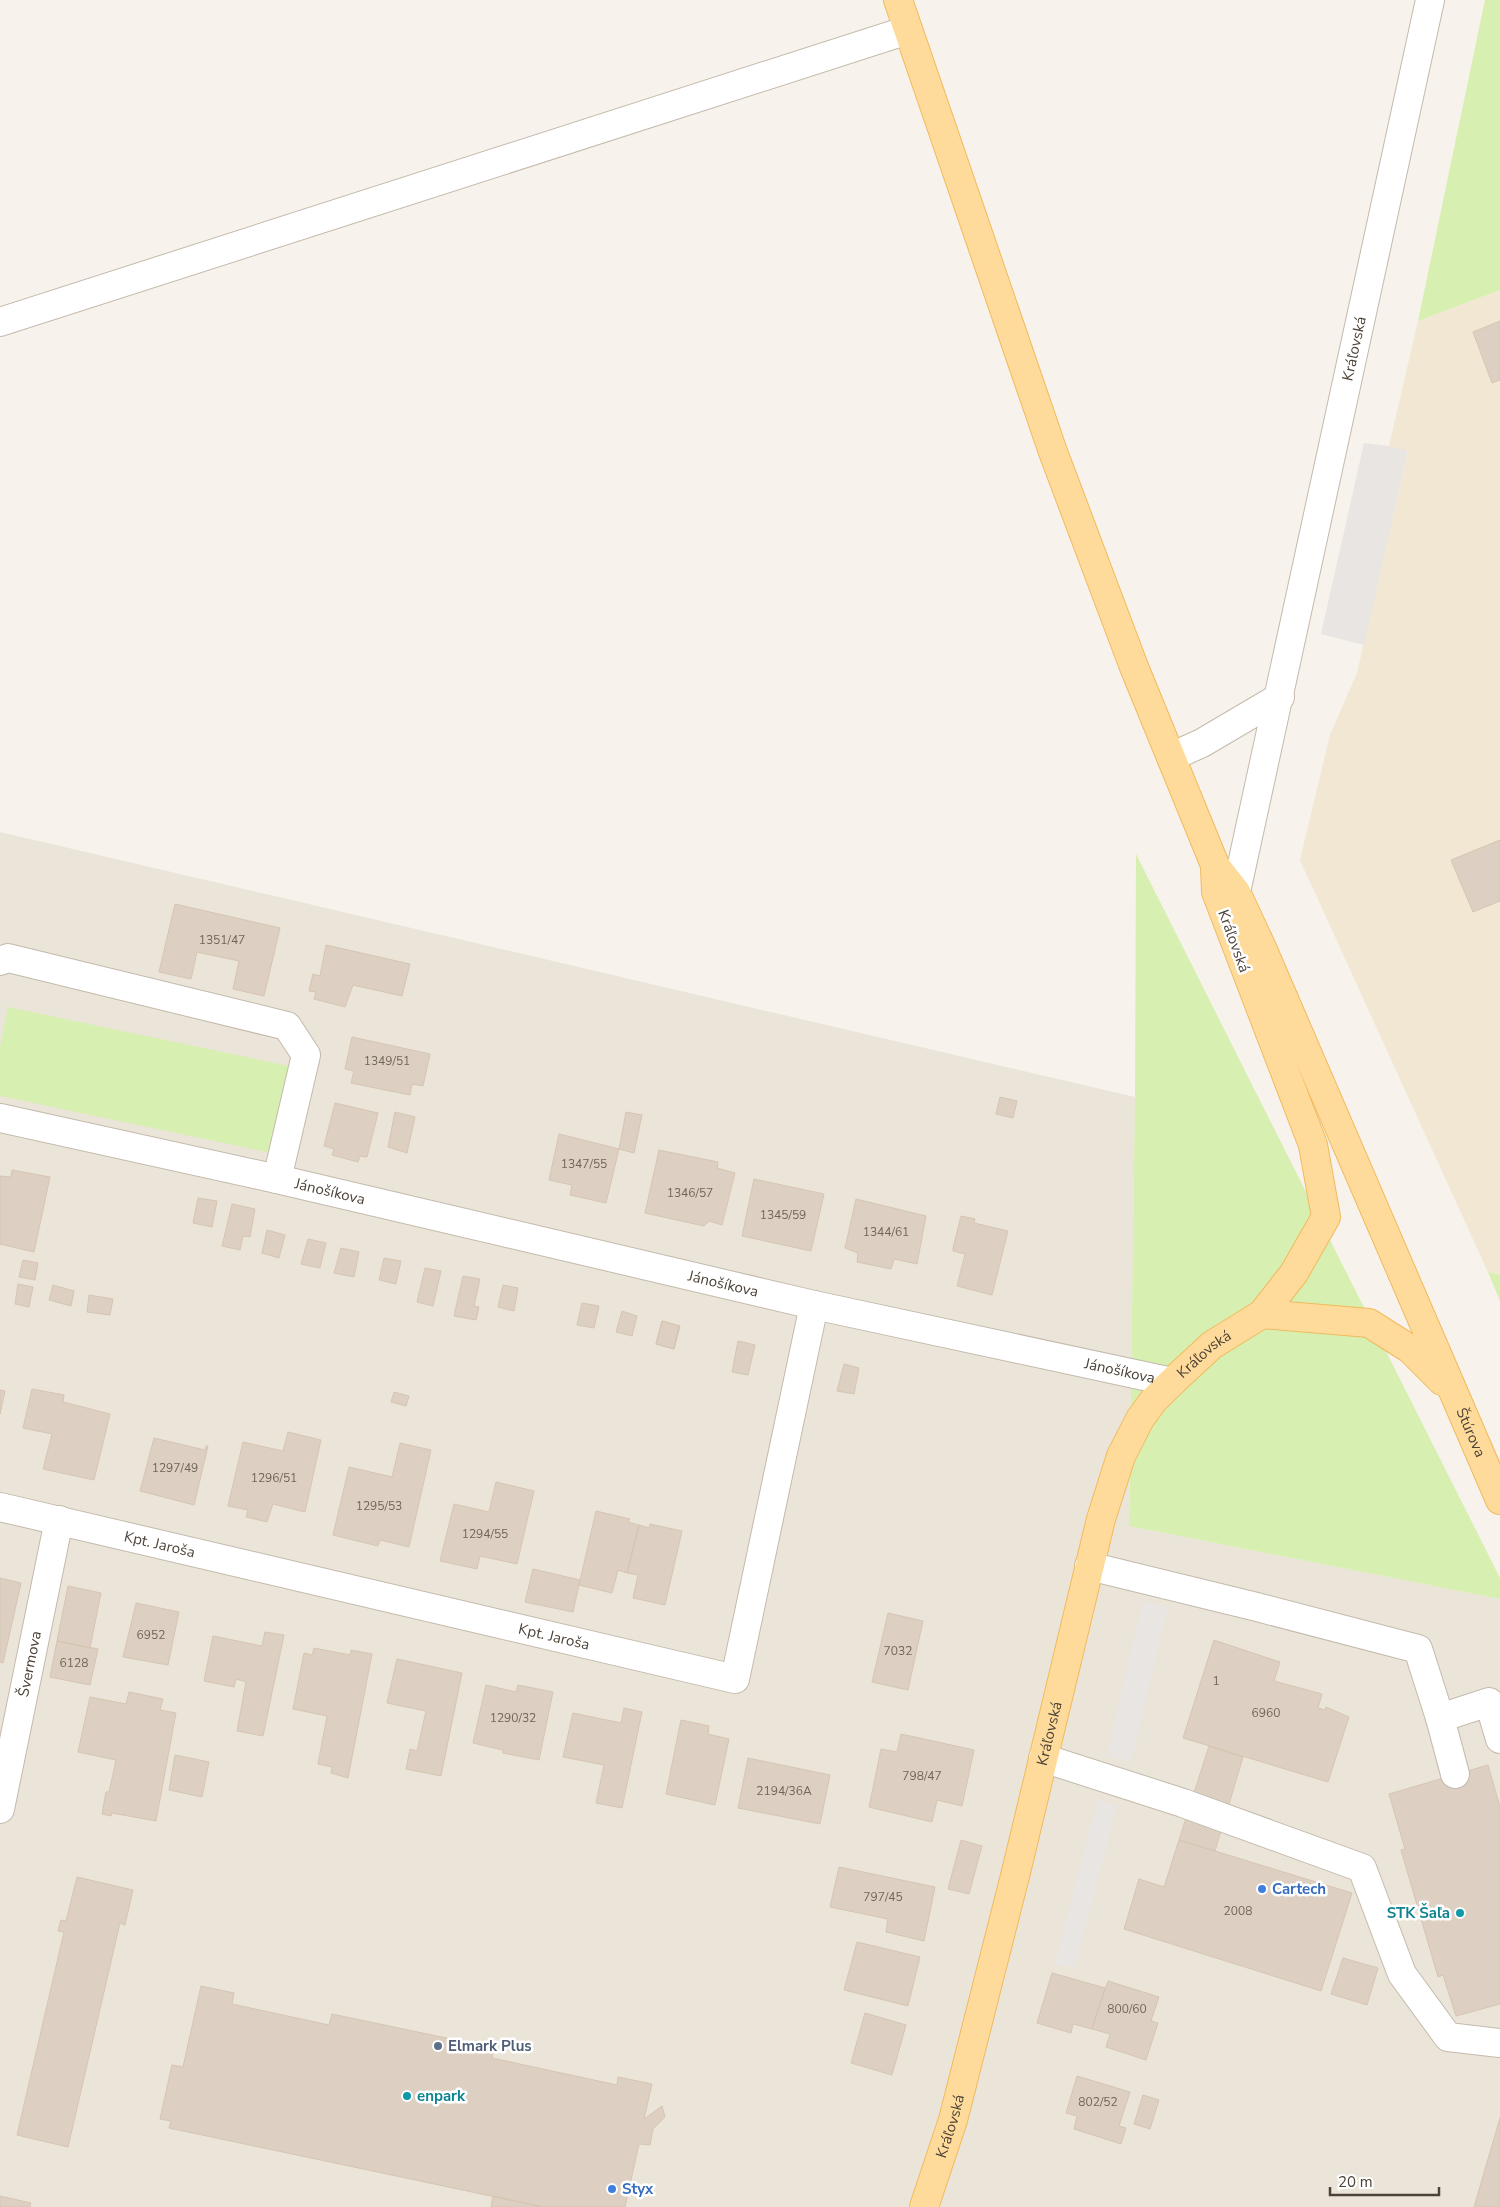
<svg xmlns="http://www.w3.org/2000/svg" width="1500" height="2207" font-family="'Nunito Sans',sans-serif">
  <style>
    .residential { fill: #ebe4d8 }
    .education { fill: #f1e7d3 }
    .grass { fill: #d7efb0 }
    .parking { fill: #e8e5e2 }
    .building { fill: #ddd0c2; stroke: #d6c5b1 }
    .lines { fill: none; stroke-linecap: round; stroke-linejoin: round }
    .minor-casing { stroke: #c4baac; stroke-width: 30 }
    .major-casing { stroke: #f1ba5e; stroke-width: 30 }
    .minor { stroke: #fff; stroke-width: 28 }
    .major { stroke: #ffdb9b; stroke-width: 28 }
    .shop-dot { fill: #3f7fe0; stroke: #fff; stroke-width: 2 }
    .culture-dot { fill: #0f9aa8; stroke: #fff; stroke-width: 2 }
    .service-dot { fill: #5c6f8a; stroke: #fff; stroke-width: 2 }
    .labels { text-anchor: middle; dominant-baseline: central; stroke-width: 5; stroke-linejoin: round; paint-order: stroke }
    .number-label { font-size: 12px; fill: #70665a }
    .street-label { font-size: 15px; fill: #4c4237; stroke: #fff }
    .shop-label { font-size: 15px; font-weight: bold; fill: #366cbe; stroke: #fff; text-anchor: start }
    .culture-label { font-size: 15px; font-weight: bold; fill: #0d838f; stroke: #fff; text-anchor: end }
    .service-label { font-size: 15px; font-weight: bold; fill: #4e5e75; stroke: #fff; text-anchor: start }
  </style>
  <rect width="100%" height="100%" fill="#f7f2eb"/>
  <!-- residential -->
  <path class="residential" d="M0,832L1135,1097L1129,1526L1500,1599V2207H0Z"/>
  <!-- education -->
  <path class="education" d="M1500,290V1275L1488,1272L1300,860L1330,735L1357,673L1408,452L1389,446L1418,321Z"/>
  <!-- grass -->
  <path class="grass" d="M1485,0H1500V290L1418,321Z
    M1136,854L1500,1578V1599L1129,1526L1135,1097Z
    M8,1007L289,1066L271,1153L0,1096V1047Z
    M1488,1272L1500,1275V1301Z"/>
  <!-- parking -->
  <path class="parking" d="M1364,443L1389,446L1408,451L1364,645L1321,634Z
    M1143,1601L1168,1607L1131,1762L1106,1756Z
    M1097,1800L1117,1806L1075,1967L1055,1964Z"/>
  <!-- building -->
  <path class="building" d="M1500,321V380L1492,383L1473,332Z
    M1500,840V901L1473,912L1451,860Z
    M175,904L280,928L264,996L233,989L239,961L197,952L191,979L159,972Z
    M326,945L410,964L402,996L353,985L345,1007L314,999L316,992L309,991L313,974L320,976Z
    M352,1037L430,1054L423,1086L412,1084L410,1095L351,1083L354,1071L345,1069Z
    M1000,1097L1017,1101L1013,1118L996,1114Z
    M335,1103L378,1113L367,1157L360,1156L358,1162L332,1155L334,1149L324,1146Z
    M395,1112L415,1117L407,1153L388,1147Z
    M626,1112L642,1115L634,1153L619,1149Z
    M559,1134L619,1149L606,1203L570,1195L572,1185L549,1180Z
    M659,1150L718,1162L717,1168L735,1173L722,1225L709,1221L704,1226L645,1213Z
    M12,1170L50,1177L34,1252L0,1244V1176L11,1177Z
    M754,1179L824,1194L811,1251L742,1236Z
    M198,1198L217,1201L212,1227L193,1223Z
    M856,1199L926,1216L917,1264L894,1259L891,1269L857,1262L858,1253L845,1248Z
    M232,1204L255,1209L250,1237L243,1236L240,1250L222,1246Z
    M961,1216L975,1219L974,1223L1008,1231L992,1295L957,1286L965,1254L953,1251V1248Z
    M267,1230L285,1235L279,1258L262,1253Z
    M308,1239L326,1243L320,1268L301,1264Z
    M341,1248L359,1252L354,1277L334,1273Z
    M384,1258L401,1261L396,1284L379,1280Z
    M23,1260L38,1263L35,1280L19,1277Z
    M425,1268L441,1271L433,1306L417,1302Z
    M463,1276L480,1279L474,1306L479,1307L476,1320L454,1316Z
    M18,1284L33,1287L29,1307L15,1304Z
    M53,1285L74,1291L71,1306L49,1300Z
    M503,1285L518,1288L514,1311L498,1307Z
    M89,1295L113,1299L110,1315L87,1312Z
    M582,1303L599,1306L594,1328L577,1325Z
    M622,1311L637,1316L632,1336L616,1332Z
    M662,1321L680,1326L674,1349L656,1344Z
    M662,1321L679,1326L674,1349L656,1344Z
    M738,1341L755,1345L748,1375L732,1372Z
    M844,1364L859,1368L854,1394L837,1391Z
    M32,1389L64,1395L63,1402L110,1414L94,1480L43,1469L52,1434L23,1428Z
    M0,1390L5,1391L0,1414Z
    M394,1392L409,1396L406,1406L391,1402Z
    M288,1432L321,1440L305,1512L273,1504L267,1522L246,1517L248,1510L228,1506L243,1442L283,1451Z
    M154,1438L205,1450L206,1446H208L194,1505L140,1491Z
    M400,1443L431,1450L409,1547L380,1540L378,1546L333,1535L349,1467L392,1477Z
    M496,1482L534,1491L517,1564L480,1556L477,1569L440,1561L454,1504L489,1512Z
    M596,1511L630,1519L628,1522L639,1525L627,1573L618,1570L612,1593L579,1585Z
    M650,1524L682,1531L665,1605L633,1598L638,1575L627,1573L639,1525L649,1528Z
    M533,1569L580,1580L573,1612L525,1602Z
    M0,1578L21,1583L3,1663L0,1662Z
    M68,1586L101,1593L90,1648L57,1641Z
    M136,1603L179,1612L168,1665L123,1657Z
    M888,1613L923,1621L908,1690L872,1682Z
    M265,1632L284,1635L263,1736L237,1731L246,1682L236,1679L234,1687L204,1681L213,1636L262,1646Z
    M1214,1640L1280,1662L1274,1681L1322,1694L1318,1708L1325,1710L1326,1707L1349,1717L1328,1782L1183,1738Z
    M57,1641L98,1649L90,1685L50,1677Z
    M314,1648L350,1655L351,1650L372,1654L348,1778L331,1773L332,1767L318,1764L327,1716L293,1709L304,1653L312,1655Z
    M397,1659L462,1673L441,1776L406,1769L410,1749L417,1751L426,1711L387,1703Z
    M486,1685L516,1692L518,1685L553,1692L539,1760L503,1753V1750L473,1743Z
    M129,1692L163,1699L160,1710L176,1713L156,1821L112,1813L111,1816L102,1814L106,1792H109L116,1760L78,1752L90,1697L126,1704Z
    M624,1708L642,1712L622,1808L596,1803L604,1765L563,1757L573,1713L621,1723Z
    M681,1720L709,1726L708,1734L729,1739L715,1805L666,1794Z
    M901,1734L974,1750L962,1806L937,1800L932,1822L869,1807L881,1749L897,1752Z
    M1209,1746L1243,1757L1215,1851L1179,1840Z
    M175,1755L209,1762L202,1797L169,1790Z
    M748,1758L830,1775L820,1824L738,1808Z
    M1488,1765L1500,1807V2004L1456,2016L1443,1975L1438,1977L1401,1850L1405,1849L1389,1794Z
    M961,1840L982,1846L969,1894L948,1889Z
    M1179,1840L1352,1893L1321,1991L1124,1929L1139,1879L1164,1887Z
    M839,1867L935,1887L924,1941L886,1932L888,1919L830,1907Z
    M77,1877L133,1890L125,1925L120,1923L68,2147L17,2135L64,1932L58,1931L61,1920L66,1921Z
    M857,1942L920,1957L908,2006L844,1990Z
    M1343,1958L1378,1968L1367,2005L1331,1994Z
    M1052,1973L1105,1988L1092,2029L1073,2024L1071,2033L1037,2023Z
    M1108,1981L1159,1997L1151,2021L1158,2023L1146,2060L1106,2047L1110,2034L1092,2029Z
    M201,1986L234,1993L232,2004L329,2025L332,2014L494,2048L492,2058L617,2085L618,2077L652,2084L644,2119L662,2106L665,2117L653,2129L650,2145L639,2144L625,2207H543L169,2128L171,2121L160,2119L172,2065L183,2067Z
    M865,2013L906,2025L892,2075L851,2063Z
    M1077,2076L1130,2092L1119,2126L1126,2128L1121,2144L1074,2129L1077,2116L1066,2113Z
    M1143,2095L1159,2100L1150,2129L1134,2124Z
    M1500,2118V2207H1474Z
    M0,2196L31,2203L30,2207H0Z
    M493,2196L543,2207H491Z"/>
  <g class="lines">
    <!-- minor casing -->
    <g class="minor-casing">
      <g id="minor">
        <path d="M0,322L908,30"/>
        <path d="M1171,757L1202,743L1280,697"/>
        <path id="s1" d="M1236,892L1430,0"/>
        <path d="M0,961L8,958L287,1026L306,1055L277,1179"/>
        <path id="s2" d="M0,1118L277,1179L814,1305L1172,1382"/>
        <path id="s3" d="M0,1507L735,1679L814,1305"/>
        <path d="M1089,1566L1257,1607L1418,1649L1440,1718L1455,1774"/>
        <path d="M1440,1718L1489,1702L1500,1739"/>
        <path d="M1043,1758L1183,1803L1362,1868L1402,1974L1448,2037L1500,2043"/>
        <path id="s4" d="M0,1809L59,1520"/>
      </g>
    </g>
    <!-- major casing -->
    <g class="major-casing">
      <g id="major">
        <path id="s5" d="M898,0L1053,452L1134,667L1215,865L1236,892L1262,948L1500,1500"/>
        <path d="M1262,1314L1369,1323L1410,1349L1442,1381"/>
        <path id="s6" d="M924,2207L953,2120L1015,1876L1101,1519L1121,1456L1140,1419L1153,1401L1172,1382L1212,1345L1262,1314L1294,1273L1326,1217L1313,1145L1216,892L1215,867"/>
      </g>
    </g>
    <!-- minor -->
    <use href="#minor" class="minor"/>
    <!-- major -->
    <use href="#major" class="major"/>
  </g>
  <!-- markers -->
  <g class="shop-dot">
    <circle cx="1262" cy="1889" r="5"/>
    <circle cx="612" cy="2189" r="5"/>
  </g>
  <g class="culture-dot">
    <circle cx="1460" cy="1913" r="5"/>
    <circle cx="407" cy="2096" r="5"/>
  </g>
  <circle class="service-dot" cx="438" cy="2046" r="5"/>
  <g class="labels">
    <!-- number labels -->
    <g class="number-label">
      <text x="222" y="940">1351/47</text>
      <text x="387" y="1061">1349/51</text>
      <text x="584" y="1164">1347/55</text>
      <text x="690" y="1193">1346/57</text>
      <text x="783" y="1215">1345/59</text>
      <text x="886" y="1232">1344/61</text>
      <text x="175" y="1468">1297/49</text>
      <text x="274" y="1478">1296/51</text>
      <text x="379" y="1506">1295/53</text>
      <text x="485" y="1534">1294/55</text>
      <text x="151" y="1635">6952</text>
      <text x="898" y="1651">7032</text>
      <text x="74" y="1663">6128</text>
      <text x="1216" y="1681">1</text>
      <text x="1266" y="1713">6960</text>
      <text x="513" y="1718">1290/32</text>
      <text x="922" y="1776">798/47</text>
      <text x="784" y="1791">2194/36A</text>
      <text x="883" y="1897">797/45</text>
      <text x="1238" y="1911">2008</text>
      <text x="1127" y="2009">800/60</text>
      <text x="1098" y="2102">802/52</text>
    </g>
    <!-- street labels -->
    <g class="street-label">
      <text stroke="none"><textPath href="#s1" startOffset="556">Kráľovská</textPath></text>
      <text transform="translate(1234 941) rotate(70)">Kráľovská</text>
      <text stroke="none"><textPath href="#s2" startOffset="338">Jánošíkova</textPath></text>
      <text stroke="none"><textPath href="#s2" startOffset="742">Jánošíkova</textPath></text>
      <text stroke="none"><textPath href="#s6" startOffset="910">Kráľovská</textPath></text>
      <text stroke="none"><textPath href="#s2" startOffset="1148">Jánošíkova</textPath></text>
      <text stroke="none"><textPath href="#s5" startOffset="1545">Štúrova</textPath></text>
      <text stroke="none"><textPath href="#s3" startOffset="164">Kpt. Jaroša</textPath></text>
      <text stroke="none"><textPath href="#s3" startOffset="569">Kpt. Jaroša</textPath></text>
      <text stroke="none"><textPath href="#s4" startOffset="148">Švermova</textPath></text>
      <text stroke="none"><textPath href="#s6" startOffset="490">Kráľovská</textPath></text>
      <text stroke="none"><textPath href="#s6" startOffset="85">Kráľovská</textPath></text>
    </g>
    <!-- shop labels -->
    <g class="shop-label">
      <text x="1272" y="1889">Cartech</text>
      <text x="622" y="2189">Styx</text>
    </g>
    <!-- culture labels -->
    <g class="culture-label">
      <text x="1450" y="1913">STK Šaľa</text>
      <text x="417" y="2096" text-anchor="start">enpark</text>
    </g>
    <!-- service labels -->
    <g class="service-label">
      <text x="448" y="2046">Elmark Plus</text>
    </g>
  </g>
  <!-- scale -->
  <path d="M1330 2187v8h109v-8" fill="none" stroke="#4c4237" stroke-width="2.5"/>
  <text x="1338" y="2187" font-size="15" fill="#4c4237" stroke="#ffffff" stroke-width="4" paint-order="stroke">20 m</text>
</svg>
